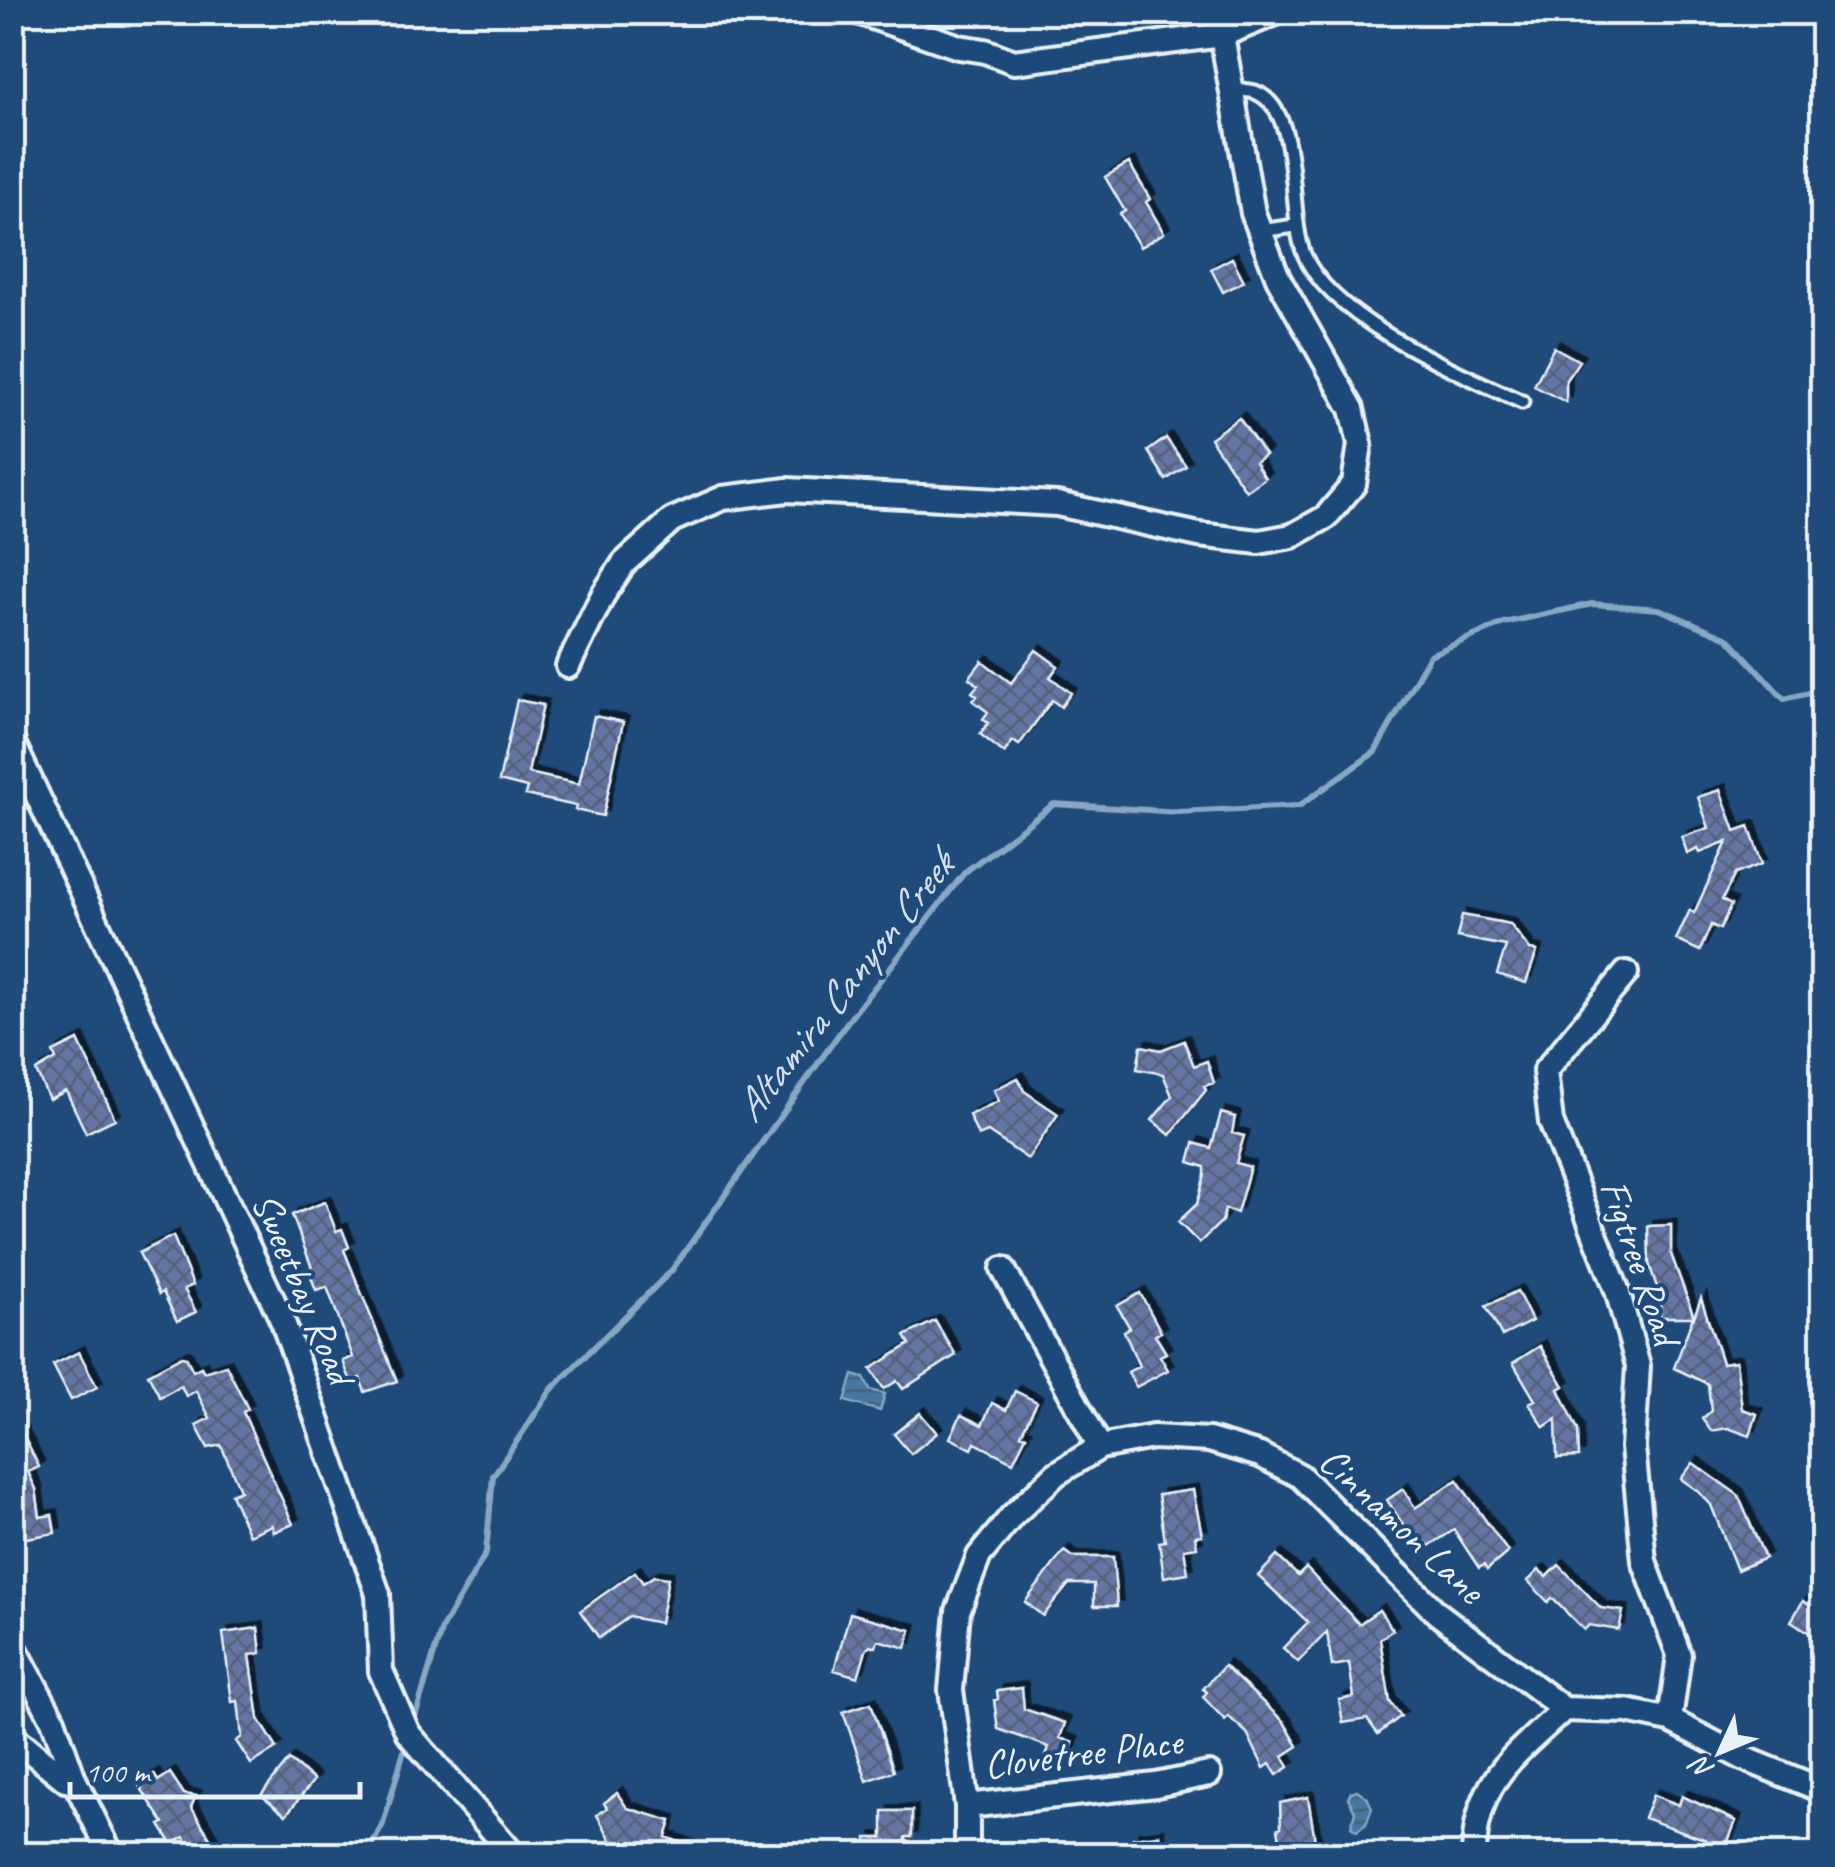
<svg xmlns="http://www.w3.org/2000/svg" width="1835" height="1867" font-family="Caveat,sans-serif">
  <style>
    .water { fill: url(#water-rules); stroke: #87a7c4; stroke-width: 2.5 }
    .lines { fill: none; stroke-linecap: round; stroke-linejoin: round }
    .stream { stroke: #87a7c4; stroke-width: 6 }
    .building { fill: url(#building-cross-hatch); stroke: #e8f1f8; stroke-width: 2.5; filter: url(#shadow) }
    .lane-casing { stroke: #e8f1f8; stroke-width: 19 }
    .street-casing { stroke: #e8f1f8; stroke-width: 30 }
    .lane { stroke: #1f4a7a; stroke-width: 11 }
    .street { stroke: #1f4a7a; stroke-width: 22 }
    .labels { text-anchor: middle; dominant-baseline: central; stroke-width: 8; stroke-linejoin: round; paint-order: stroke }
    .street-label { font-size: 40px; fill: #e8f1f8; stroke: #1f4a7a }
    .water-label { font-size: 42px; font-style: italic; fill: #d0dfeb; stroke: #1f4a7a }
  </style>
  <defs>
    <pattern id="water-rules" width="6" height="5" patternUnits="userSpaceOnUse" patternTransform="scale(2.5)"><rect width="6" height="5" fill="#4676a2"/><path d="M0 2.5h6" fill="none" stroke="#465f76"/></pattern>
    <pattern id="building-cross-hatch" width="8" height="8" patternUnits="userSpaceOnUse" patternTransform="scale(2.5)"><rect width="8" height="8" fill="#6575a3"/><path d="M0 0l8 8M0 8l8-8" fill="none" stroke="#57617b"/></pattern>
    <filter id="shadow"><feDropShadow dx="5.5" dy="-5.5" stdDeviation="0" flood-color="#0009"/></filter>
  </defs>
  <rect width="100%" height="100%" fill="#1f4a7a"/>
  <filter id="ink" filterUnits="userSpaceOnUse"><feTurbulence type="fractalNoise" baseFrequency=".01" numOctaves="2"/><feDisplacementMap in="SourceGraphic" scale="20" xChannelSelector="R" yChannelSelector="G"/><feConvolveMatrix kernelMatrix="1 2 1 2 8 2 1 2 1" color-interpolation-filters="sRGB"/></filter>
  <g filter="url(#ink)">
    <!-- water -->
    <path class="water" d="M853,1375L864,1378L870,1390L885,1394L880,1411L845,1401Z
      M1357,1790L1367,1797L1372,1808L1366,1824L1357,1831L1351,1827L1355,1811L1348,1798L1351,1792Z"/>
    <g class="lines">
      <!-- stream -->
      <path class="stream" d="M415,1717L442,1628L486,1553L493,1476L552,1389L672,1270L848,1021L965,872L1054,804L1179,812L1299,806L1375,752L1430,655L1504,623L1592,604L1659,609L1728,638L1784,699L1822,690
        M367,1854L383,1824L404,1751"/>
    </g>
    <!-- building -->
    <path class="building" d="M1129,163L1150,199L1146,202L1164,233L1140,247L1120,214L1125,211L1105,177Z
      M1232,258L1244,281L1223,292L1211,269Z
      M1554,347L1579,361L1566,380V402L1534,386Z
      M1239,418L1265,455L1255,462L1265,478L1246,491L1210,438Z
      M1166,438L1186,466L1166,480L1148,451Z
      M1036,650L1058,666L1050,677L1071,693L1061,707L1052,700L1019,745L1013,741L1004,753L980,734L988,723L983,719L988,712L973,701L977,696L972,692L978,685L969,678L982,661L1011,683Z
      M517,700L543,705L528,773L579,784L594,716L623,722L603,816L575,810L576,806L525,795L527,788L499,781Z
      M1720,790L1735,831L1749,826L1762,864L1735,874L1722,900L1731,905L1720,929L1711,925L1700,951L1676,940L1690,910L1694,913L1727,842L1700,853L1698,849L1687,854L1682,837L1709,828L1698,797Z
      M1462,915L1510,924L1530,950L1537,951L1526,983L1497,974L1506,946L1457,937Z
      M78,1040L115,1119L86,1133L66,1091L49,1099L36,1071L56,1059L53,1052Z
      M1184,1041L1194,1066L1207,1061L1214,1083L1204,1086L1206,1090L1170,1135L1152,1120L1172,1096L1163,1074L1137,1069L1141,1046L1161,1050Z
      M1018,1078L1024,1091L1058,1114L1028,1159L988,1132L978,1136L969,1115L999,1101L994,1090Z
      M1221,1113L1235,1117L1232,1133L1244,1136L1236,1163L1250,1167L1237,1213L1225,1209L1222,1221L1199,1243L1178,1222L1197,1204L1205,1174V1167L1189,1162L1194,1143L1211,1148Z
      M325,1202L336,1231L342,1229L349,1247L344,1250L397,1381L365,1392L360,1378L351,1382L343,1361L353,1357L327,1287L316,1290L308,1269L312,1268L292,1215Z
      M1671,1225V1254L1694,1317L1701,1298L1722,1363L1736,1361L1742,1409L1757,1414L1750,1436L1728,1428L1711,1431L1702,1419L1711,1411L1708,1384L1674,1368L1693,1317H1660V1296L1649,1264L1648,1226Z
      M173,1236L193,1285L184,1289L196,1312L177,1321L163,1292L159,1294L139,1253Z
      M1517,1291L1532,1321L1502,1336L1486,1306Z
      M1140,1293L1161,1332L1155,1335L1166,1353L1160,1356L1168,1370L1136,1387L1128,1372L1139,1366L1124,1331L1130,1328L1117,1306Z
      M935,1321L956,1355L903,1389L897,1381L884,1389L871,1369L910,1344L905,1336Z
      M1540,1346L1564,1386L1559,1389L1578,1430L1579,1457L1557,1458L1556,1419L1544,1427L1529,1403L1535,1400L1513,1363Z
      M79,1352L97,1387L71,1400L53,1365Z
      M182,1356L186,1357L193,1371L201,1367L204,1372L226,1365L248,1409L243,1412L293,1524L274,1532L272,1525L249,1535L231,1494L240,1490L221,1445L208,1448L196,1425L210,1418L196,1391L186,1396L181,1386L160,1397L148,1374Z
      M1015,1391L1037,1402L1021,1434L1026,1436L1013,1462L975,1443L972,1449L950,1438L961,1415L982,1425L992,1403L1006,1410Z
      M12,1413L39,1467L28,1472L36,1489L40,1517L52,1515L55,1533L21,1539L16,1510H12Z
      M920,1413L937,1433L911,1454L894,1434Z
      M1693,1463L1738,1495L1765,1558L1737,1570L1711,1505L1698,1491L1681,1479Z
      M1457,1480L1508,1552L1487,1570L1484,1565L1479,1568L1454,1530L1429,1546L1426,1543L1418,1547L1387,1500L1403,1489L1415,1508Z
      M1193,1490L1202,1535L1195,1536L1197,1547L1184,1549L1188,1573L1164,1577L1159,1542L1165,1541L1158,1495Z
      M1064,1551L1072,1557H1113L1117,1606H1094V1584H1069L1043,1616L1025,1602Z
      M1277,1556L1298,1576L1306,1568L1359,1624L1379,1610L1393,1630L1380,1639L1390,1702L1401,1716L1378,1734L1367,1719L1343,1723L1339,1700L1354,1697L1349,1663L1332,1666L1327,1632L1298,1662L1283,1648L1308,1622L1258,1576Z
      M1559,1565L1601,1608L1623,1611L1619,1630L1589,1625L1584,1630L1552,1598L1548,1602L1528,1581L1539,1570L1547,1577Z
      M635,1572L643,1583L654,1576L668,1578L660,1623L629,1617L599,1638L580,1611Z
      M1803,1601L1822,1613V1651L1808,1632L1791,1621Z
      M850,1613L911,1630L906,1648L878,1640L876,1647L870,1645L866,1650L858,1677L834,1670Z
      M258,1628L261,1653L250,1655L259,1719L277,1748L251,1764L236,1741L242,1737L238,1701L232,1702L223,1633Z
      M1224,1666L1284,1722L1298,1746L1283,1756L1289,1767L1277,1775L1270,1764L1264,1768L1247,1733L1228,1716L1225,1720L1203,1697L1207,1692L1203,1689Z
      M1022,1688L1024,1709L1065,1723L1060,1738L1073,1743L1064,1770L1044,1763L1049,1747L998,1729L994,1700L998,1699L997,1691Z
      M871,1703L894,1771L867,1781L843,1712Z
      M289,1760L314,1780L286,1815L261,1795Z
      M170,1773L184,1794L196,1796L191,1807L220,1854H194L184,1837L172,1844L160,1825L164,1823L138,1784L154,1774L158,1781Z
      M617,1793L627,1808L671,1821L666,1837L709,1854H645L629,1848L619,1854L597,1815L607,1808L604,1803Z
      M1653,1795L1679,1805L1682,1796L1736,1821L1723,1854H1701L1707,1840L1644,1818Z
      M1308,1797L1317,1854H1282L1278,1828L1281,1827L1280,1803Z
      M883,1811H912V1837H906V1854H866L867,1838H883Z
      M1159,1835L1161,1854H1135L1133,1838Z"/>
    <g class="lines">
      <!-- lane casing -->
      <g class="lane-casing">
        <path id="lane" d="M1232,90C1239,90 1248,90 1255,92C1303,110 1287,212 1304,254C1329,319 1461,374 1522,402
          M1260,231L1295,226"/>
      </g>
      <!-- street casing -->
      <g class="street-casing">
        <path id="street" d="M858,12L959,47L985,51L1014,62L1222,35L1278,12
          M568,666L603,595L624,563L672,520L723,498L787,490L1057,504L1199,535L1259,542L1292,536L1326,517L1354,484L1360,444L1352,409L1278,278L1253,213L1222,35L1221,12
          M12,741L283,1322L378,1594L381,1671L408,1733L513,1854
          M1626,973L1545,1071L1551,1122L1617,1290L1638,1366L1633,1447L1644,1561L1679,1655L1670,1720
          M1003,1269L1100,1447
          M12,1643L53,1720L74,1779L111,1854
          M12,1736L66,1780L74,1779
          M967,1806L1156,1785L1209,1774
          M967,1854V1806L951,1690L958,1611L979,1556L1012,1516L1056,1474L1100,1447L1153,1437L1209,1440L1260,1455L1300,1476L1437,1613L1564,1709
          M1474,1854C1476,1780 1514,1756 1564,1709L1627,1711L1670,1720L1743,1758L1822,1790"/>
      </g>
      <!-- lane -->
      <use href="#lane" class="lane"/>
      <!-- street -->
      <use href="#street" class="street"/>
    </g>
  </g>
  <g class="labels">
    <!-- street labels -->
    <g class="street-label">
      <text transform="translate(1640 1262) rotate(71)">Figtree Road</text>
      <text transform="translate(303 1288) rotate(67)">Sweetbay Road</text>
      <text transform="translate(1402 1525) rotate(43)">Cinnamon Lane</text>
      <text transform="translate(1083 1753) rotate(-7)">Clovetree Place</text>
    </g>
    <!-- water labels -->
    <g class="water-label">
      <text transform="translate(844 987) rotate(-52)">Altamira Canyon Creek</text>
    </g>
  </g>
  <!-- margin -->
  <rect width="1835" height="1867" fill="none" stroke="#1f4a7a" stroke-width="50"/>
  <rect x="25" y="25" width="1785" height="1817" fill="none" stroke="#e8f1f8" stroke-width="4" filter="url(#ink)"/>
  <!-- north arrow -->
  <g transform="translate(1720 1752) rotate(226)" stroke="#1f4a7a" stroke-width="8" paint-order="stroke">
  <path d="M0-8L18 38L0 25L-18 38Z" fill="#e8f1f8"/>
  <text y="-15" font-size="28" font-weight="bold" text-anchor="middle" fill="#e8f1f8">N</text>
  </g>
  <!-- scale -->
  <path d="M70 1782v15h290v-15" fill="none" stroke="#e8f1f8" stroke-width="5"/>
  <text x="85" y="1782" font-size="30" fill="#e8f1f8" stroke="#1f4a7a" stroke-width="8" paint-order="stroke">100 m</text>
</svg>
